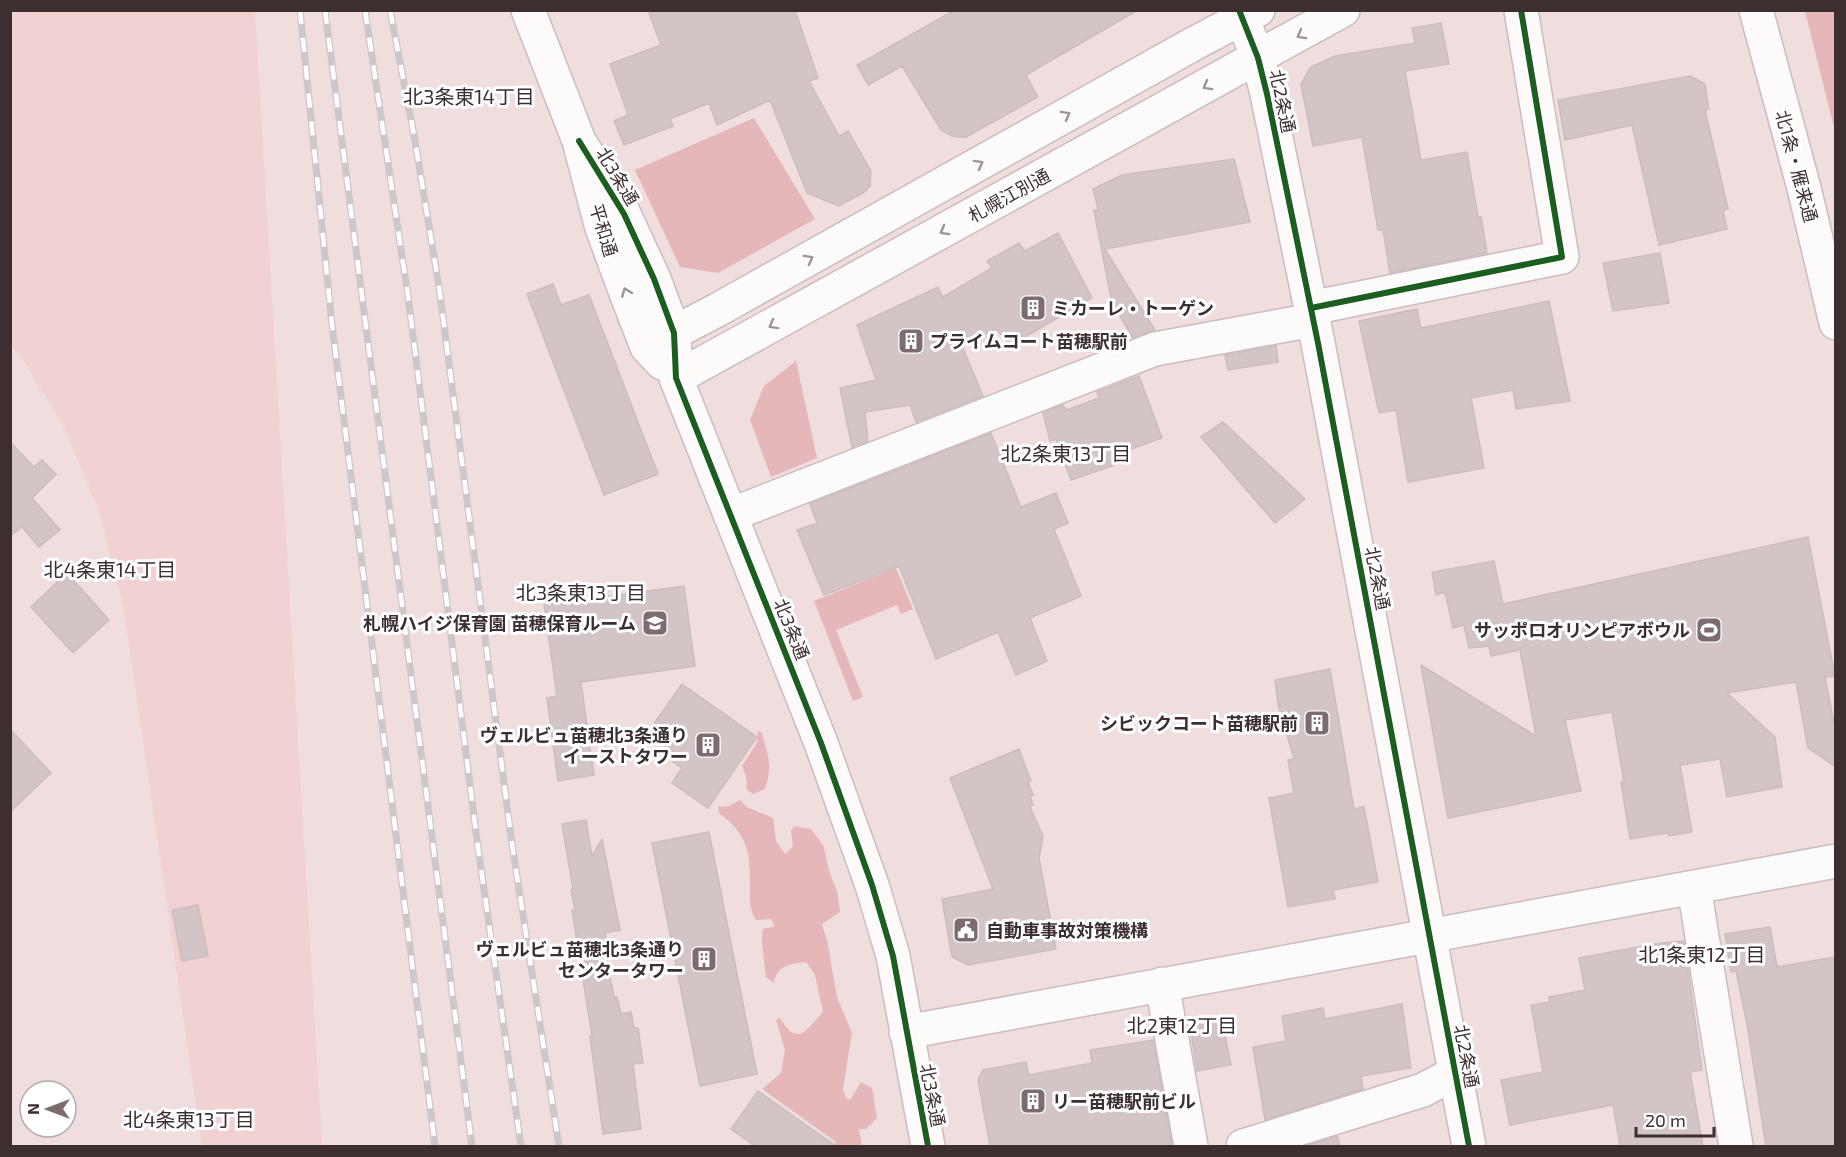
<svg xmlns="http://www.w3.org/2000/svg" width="1846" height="1157" font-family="'Exo 2','Noto Sans JP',sans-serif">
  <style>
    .built { fill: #f2d1d3 }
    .green { fill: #e6b7ba }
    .building { fill: #d3c4c5; stroke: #ccbdbe; stroke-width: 1.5 }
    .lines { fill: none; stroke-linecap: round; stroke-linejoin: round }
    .minor-casing { stroke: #cbbcbd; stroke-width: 36 }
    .highway-casing { stroke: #cbbcbd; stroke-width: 36 }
    .minor { stroke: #fdfafa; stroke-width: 33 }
    .highway { stroke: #fdfafa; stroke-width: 33 }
    .rail-casing { stroke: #cdc8c8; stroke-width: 7 }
    .rail { stroke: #fff; stroke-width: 4.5; stroke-dasharray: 14; stroke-linecap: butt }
    .cycleway-casing { stroke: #fff; stroke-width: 10 }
    .cycleway { stroke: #1b5e20; stroke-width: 6 }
    .oneway { stroke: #9d9495 }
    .labels { text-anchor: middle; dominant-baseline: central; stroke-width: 6; stroke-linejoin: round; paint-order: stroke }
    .street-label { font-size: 18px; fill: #3d2f30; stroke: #fff }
    .poi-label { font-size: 18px; font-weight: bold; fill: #3d2f30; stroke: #fff; text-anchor: end }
    .neighbourhood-label { font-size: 20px; fill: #3d2f30; stroke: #fff }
  </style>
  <rect width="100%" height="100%" fill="#f0ddde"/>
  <!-- built -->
  <path class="built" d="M11,11H255L322,1146H202L123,604L98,508L64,427L25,363L11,345Z"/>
  <!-- green -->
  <path class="green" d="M1805,11H1835V132Z
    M754,118L815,219L718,273L680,267L635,170Z
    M796,361L817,458L771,477L750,420L764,386Z
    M896,568L913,609L901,614L897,605L836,630L863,697L853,701L814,601Z
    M758,731L762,733C768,757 773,764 765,789L753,794L747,790L746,776L742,766L757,743Z
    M740,800L747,807L773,818L776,841L785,854L793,846L791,831L794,826L811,829L824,847L829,871L837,891L840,912L822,924L827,940L837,997L852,1033L843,1089L846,1098L850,1100L861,1082L872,1088L877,1118L866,1129H859L862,1146H834L836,1142L762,1089L781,1073L785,1050L776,1020L780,1018C798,1048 806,1030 823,1012L815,975L806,962C790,964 777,965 774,983L766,977C765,965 760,938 763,929L775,926L771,919L756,920C749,910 750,900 750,888C750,852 749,836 719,813L718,807L729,806Z"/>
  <!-- building -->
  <path class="building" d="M648,10H795L818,78L809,81L839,136L848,131L871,171L870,186L865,192L839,206L807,193L770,100L717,125L709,103L670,119L673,126L624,145L614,121L628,115L610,64L661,45Z
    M955,10H1138L1026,75L1038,97L966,137H959L952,136L941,130L902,66L868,85L857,65Z
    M1441,23L1449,64L1405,71L1421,160L1467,152L1478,217H1481L1487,253L1390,273L1383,230H1378L1362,137L1313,146L1301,84L1311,67L1335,56L1415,43L1412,28Z
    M1690,76L1705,84L1709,109L1705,110L1728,209L1723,210L1727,229L1659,245L1632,125L1565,140L1558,100Z
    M1234,159L1250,222L1105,249L1155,330L1133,338L1112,303L1094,211L1098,209L1093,189L1122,175Z
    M1058,233L1092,298L1011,345L996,329L962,346L983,396L916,422L910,405L865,412L868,441L852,447L840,388L876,380L857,325L938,287L943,297L992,268L987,261L1019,243L1025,251Z
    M1660,253L1669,303L1613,311L1603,263Z
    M553,284L561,305L589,295L658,474L604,495L527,294Z
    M1549,301L1570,401L1516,409L1513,390L1471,398L1484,468L1408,482L1396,410L1379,413L1359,321L1417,309L1421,328Z
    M1276,346L1278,362L1228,370L1225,355Z
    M1139,376L1162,438L1117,454L1120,463L1071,480L1056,439L1050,441L1043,413L1062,405L1067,410L1099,398L1097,392Z
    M1223,422L1305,499L1275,523L1201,437Z
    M991,433L1021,507L1056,493L1068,523L1054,529L1081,596L1030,618L1047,661L1016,675L998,632L936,659L899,566L824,595L797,530L817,523L810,504Z
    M10,442L34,467L42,460L56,474L32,498L60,530L39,547L22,527L10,536Z
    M1808,537L1835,676L1825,677L1836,733V767L1808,748L1796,682L1727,693L1775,737L1782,787L1727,797L1720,759L1680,765L1692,832L1669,836L1668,833L1630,839L1621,782H1624L1612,712L1565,720L1581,791L1448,818L1421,665L1536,736L1520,650L1491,656L1489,646L1469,648L1464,625L1453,628L1445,592L1436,595L1432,572L1494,561L1503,604Z
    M67,573L109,620L73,653L31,607Z
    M684,586L695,666L581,682L594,775L558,781L547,698L557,696L544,605Z
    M1330,669L1354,809L1364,807L1378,882L1333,890L1335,899L1288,907L1269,798L1294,793L1288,760L1294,759L1278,704L1275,680Z
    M682,684L757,737L708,808L672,783L682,768L660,753L671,738L653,725Z
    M10,729L51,773L10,812Z
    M1019,749L1031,781L1028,782L1033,795H1030L1033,805L1030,807L1043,836L1039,858L1056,949L968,965L952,957L942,899L993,889L950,778Z
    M586,820L592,856L602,839L620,930L605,933L609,951L605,952L614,997H617L621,1014L631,1012L634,1028H638L643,1063L633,1064L641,1129L603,1134L590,1036H592L572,910H575L571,890L573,889L562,824Z
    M709,832L757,1074L700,1086L652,843Z
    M198,905L208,956L182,961L172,910Z
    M1770,927L1777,967L1836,957V1146H1766L1747,1024L1736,971L1731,972L1725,934Z
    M1684,941L1702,1070L1690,1072L1703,1146H1620L1613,1105L1510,1125L1501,1080L1543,1072L1531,1005L1550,1002L1549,997L1585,990L1579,958L1654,944Z
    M1402,1004L1411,1068L1361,1076L1363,1089L1265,1120L1253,1047L1286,1041L1282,1016L1323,1008L1325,1019Z
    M1222,1021L1231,1065L1197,1071L1190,1027Z
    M1153,1040L1172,1146H990L978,1080L983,1070L1026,1062L1029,1075L1092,1063L1090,1050Z
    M758,1091L836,1146H755L731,1129Z
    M1337,1136L1340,1146H1305Z"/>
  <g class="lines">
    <!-- minor casing -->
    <g class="minor-casing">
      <path id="minor" d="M528,10L579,141L602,228L626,293L647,347L662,363
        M1239,10L1258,58L1267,94L1318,343L1469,1146
        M579,141L624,214L654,279L674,333L676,378L821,743L872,885L893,956L928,1146
        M1311,308L1562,257L1521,10
        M647,347L719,309L1195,43L1258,10
        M676,378L1343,10
        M730,515L1155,349L1313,320
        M1694,887L1736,1146
        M1162,984L1191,1146
        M906,1032L1836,861
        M1243,1146L1423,1090L1455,1073"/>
    </g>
    <!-- highway casing -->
    <g class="highway-casing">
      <path id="highway" d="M1756,10L1804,188L1836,323"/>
    </g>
    <!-- minor -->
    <use href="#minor" class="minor"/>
    <!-- highway -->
    <use href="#highway" class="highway"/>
    <!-- rail casing -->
    <g class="rail-casing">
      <path id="rail" d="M300,10L332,325L435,1146
        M325,10L472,1146
        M365,10L408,296L478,848L521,1146
        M390,10L414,135L439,287L512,844L559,1146"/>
    </g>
    <!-- rail -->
    <use href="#rail" class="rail"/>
    <!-- cycleway casing -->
    <g class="cycleway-casing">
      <path id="cycleway" d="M1239,10L1258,58L1267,94L1318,343L1469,1146
        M579,141L624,214L654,279L674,333L676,378L821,743L872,885L893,956L928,1146
        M1311,308L1562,257L1521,10"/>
    </g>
    <!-- cycleway -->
    <use href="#cycleway" class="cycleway"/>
  </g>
  <!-- one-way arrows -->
  <defs><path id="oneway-chevron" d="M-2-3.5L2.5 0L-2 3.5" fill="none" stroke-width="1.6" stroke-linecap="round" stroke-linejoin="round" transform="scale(1.5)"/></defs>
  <g class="oneway">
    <use href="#oneway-chevron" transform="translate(1301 35) rotate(151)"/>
    <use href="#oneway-chevron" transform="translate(1207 86) rotate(151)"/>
    <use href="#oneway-chevron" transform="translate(1066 115) rotate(-29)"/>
    <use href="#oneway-chevron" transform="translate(979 164) rotate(-29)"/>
    <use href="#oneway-chevron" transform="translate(944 231) rotate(151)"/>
    <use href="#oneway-chevron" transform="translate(809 259) rotate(-29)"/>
    <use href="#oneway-chevron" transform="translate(626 292) rotate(-111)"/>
    <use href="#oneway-chevron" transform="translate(773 325) rotate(151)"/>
  </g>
  <!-- icons -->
  <defs>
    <g id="building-square" transform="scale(1.35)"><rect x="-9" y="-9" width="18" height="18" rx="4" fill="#7c6c6d" stroke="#fff"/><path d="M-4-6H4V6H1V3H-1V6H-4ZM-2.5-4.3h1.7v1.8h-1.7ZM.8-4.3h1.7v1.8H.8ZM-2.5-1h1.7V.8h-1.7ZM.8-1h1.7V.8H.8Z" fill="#fff"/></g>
    <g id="school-square" transform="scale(1.35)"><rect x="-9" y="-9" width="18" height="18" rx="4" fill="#7c6c6d" stroke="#fff"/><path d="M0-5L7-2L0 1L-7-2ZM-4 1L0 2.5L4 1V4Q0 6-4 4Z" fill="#fff"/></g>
    <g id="stadium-square" transform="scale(1.35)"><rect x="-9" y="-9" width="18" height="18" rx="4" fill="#7c6c6d" stroke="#fff"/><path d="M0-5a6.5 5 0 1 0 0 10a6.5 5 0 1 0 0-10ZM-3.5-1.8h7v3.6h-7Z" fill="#fff"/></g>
    <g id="civic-square" transform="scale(1.35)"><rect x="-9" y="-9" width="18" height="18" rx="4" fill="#7c6c6d" stroke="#fff"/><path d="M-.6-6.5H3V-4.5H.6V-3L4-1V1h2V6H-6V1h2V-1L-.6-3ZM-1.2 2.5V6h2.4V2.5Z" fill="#fff"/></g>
  </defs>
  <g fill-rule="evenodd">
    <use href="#building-square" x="1033" y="308"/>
    <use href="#building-square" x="911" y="341"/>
    <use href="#school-square" x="655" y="623"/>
    <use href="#stadium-square" x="1709" y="630"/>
    <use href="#building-square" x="1317" y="723"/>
    <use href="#building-square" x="708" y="745"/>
    <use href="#civic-square" x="966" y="930"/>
    <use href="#building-square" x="704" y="959"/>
    <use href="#building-square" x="1033" y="1101"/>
  </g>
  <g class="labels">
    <!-- street labels -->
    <g class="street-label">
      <text transform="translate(1283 101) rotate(78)">北2条通</text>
      <text transform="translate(1797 166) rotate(75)">北1条・雁来通</text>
      <text transform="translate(618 176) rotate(59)">北3条通</text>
      <text transform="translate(1009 195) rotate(-29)">札幌江別通</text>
      <text transform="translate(604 230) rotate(73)">平和通</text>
      <text transform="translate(1378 578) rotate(79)">北2条通</text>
      <text transform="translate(792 629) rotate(68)">北3条通</text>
      <text transform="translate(1467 1056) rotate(79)">北2条通</text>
      <text transform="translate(933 1095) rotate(79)">北3条通</text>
    </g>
    <!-- poi labels -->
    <g class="poi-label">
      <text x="1052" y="308" text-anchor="start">ミカーレ・トーゲン</text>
      <text x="930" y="341" text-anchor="start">プライムコート苗穂駅前</text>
      <text x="636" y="623">札幌ハイジ保育園 苗穂保育ルーム</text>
      <text x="1690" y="630">サッポロオリンピアボウル</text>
      <text x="1298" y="723">シビックコート苗穂駅前</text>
      <text x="688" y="735">ヴェルビュ苗穂北3条通り<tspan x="688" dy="21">イーストタワー</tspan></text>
      <text x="986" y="930" text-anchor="start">自動車事故対策機構</text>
      <text x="684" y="949">ヴェルビュ苗穂北3条通り<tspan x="684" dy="21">センタータワー</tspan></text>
      <text x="1052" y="1101" text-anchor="start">リー苗穂駅前ビル</text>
    </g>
    <!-- neighbourhood labels -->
    <g class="neighbourhood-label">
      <text x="469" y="96">北3条東14丁目</text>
      <text x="1066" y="453">北2条東13丁目</text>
      <text x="110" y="569">北4条東14丁目</text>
      <text x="581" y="592">北3条東13丁目</text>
      <text x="1702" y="954">北1条東12丁目</text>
      <text x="1182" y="1025">北2東12丁目</text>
      <text x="189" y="1119">北4条東13丁目</text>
    </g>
  </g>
  <!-- border -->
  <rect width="1846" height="1157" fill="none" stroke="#3d2f30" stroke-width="24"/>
  <!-- north arrow -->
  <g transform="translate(48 1109) rotate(270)"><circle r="28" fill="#ffffff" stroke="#b1acac" stroke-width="1.5"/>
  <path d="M0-4.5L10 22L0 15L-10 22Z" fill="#7c6c6d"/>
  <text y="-9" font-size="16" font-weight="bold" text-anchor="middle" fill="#3d2f30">N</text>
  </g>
  <!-- scale -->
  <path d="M1636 1127v9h78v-9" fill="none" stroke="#3d2f30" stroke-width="3"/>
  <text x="1645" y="1127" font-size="18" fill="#3d2f30" stroke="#ffffff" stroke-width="4.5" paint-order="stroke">20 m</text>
</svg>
